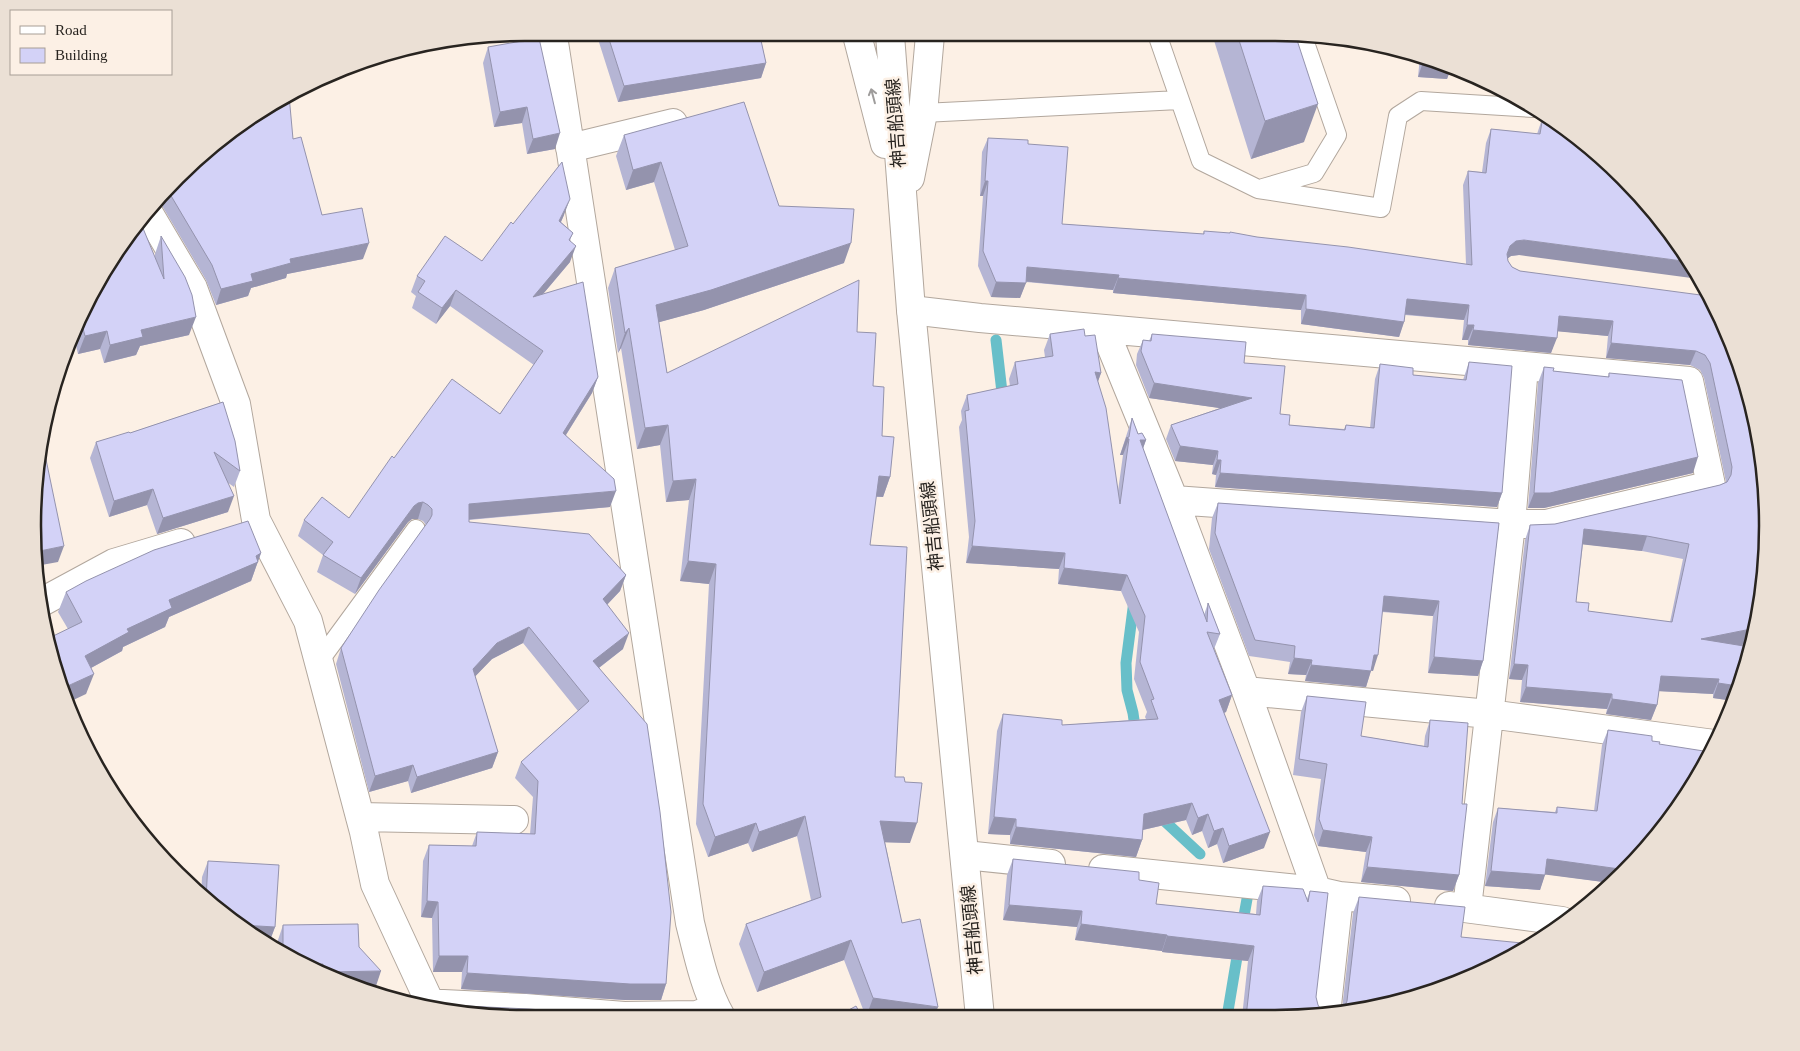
<svg xmlns="http://www.w3.org/2000/svg" width="1800" height="1051" font-family="'Times New Roman','Noto Sans JP',serif">
  <style>
    .lines { fill: none; stroke-linecap: round; stroke-linejoin: round }
    .stream { stroke: #68bfc9; stroke-width: 11 }
    .service-casing { stroke: #b2a79d; stroke-width: 20 }
    .minor-casing { stroke: #b2a79d; stroke-width: 30 }
    .secondary-casing { stroke: #b2a79d; stroke-width: 30 }
    .service { stroke: #fff; stroke-width: 18 }
    .minor { stroke: #fff; stroke-width: 28 }
    .secondary { stroke: #fff; stroke-width: 28 }
    .wall { fill: #b5b5d4; fill-rule: evenodd }
    .shaded-wall { fill: #9493ad }
    .building { fill: #d3d2f7; stroke: #9493ad; fill-rule: evenodd }
    .oneway { stroke: #9e9c9b }
    .labels { text-anchor: middle; dominant-baseline: central; stroke-width: 5; stroke-linejoin: round; paint-order: stroke }
    .street-label { font-size: 18px; fill: #282420; stroke: #fcf0e5 }
    .rim { fill: none; stroke: #282420; stroke-width: 2.5 }
  </style>
  <rect width="100%" height="100%" fill="#fcf0e5"/>
  <g class="lines">
    <!-- stream -->
    <path class="stream" d="M996,340L1003,401
      M1134,601L1126,663L1127,690L1133,713L1136,734
      M1158,815L1200,854
      M1242,927L1247,899
      M1227,1017L1239,945"/>
    <!-- service casing -->
    <g class="service-casing">
      <path id="service" d="M1157,34L1201,161L1258,189L1381,208L1398,116L1421,101L1534,108
        M923,113L1179,100
        M1263,188L1314,173L1337,135L1302,34
        M320,660L416,529"/>
    </g>
    <!-- minor casing -->
    <g class="minor-casing">
      <path id="minor" d="M553,36L690,923C698,955 705,989 721,1017
        M570,148L673,123
        M148,212L193,288L236,404L256,520L308,621L364,832L375,884L431,1005
        M911,310L980,318L1524,366L1511,524L1467,908
        M1104,329L1174,500L1246,691L1317,891
        M1174,500L1511,524H1546L1711,485L1689,381L1524,366
        M40,603L114,563L181,543
        M1246,691L1489,714L1714,744
        M360,817L514,820
        M965,855L1051,864
        M1103,869L1317,891L1339,896L1396,901
        M1449,906L1562,921
        M423,1003L525,1008L624,1016L697,1015L716,1008
        M1326,1014L1339,896"/>
    </g>
    <!-- secondary casing -->
    <g class="secondary-casing">
      <path id="secondary" d="M857,35L885,144
        M890,35L911,310L980,1017
        M910,178L923,113L930,35"/>
    </g>
    <!-- service -->
    <use href="#service" class="service"/>
    <!-- minor -->
    <use href="#minor" class="minor"/>
    <!-- secondary -->
    <use href="#secondary" class="secondary"/>
  </g>
  <!-- wall -->
  <path class="wall" d="M1212,34H1295L1304,142L1251,159Z
    M597,36H760L766,63L761,78L618,102Z
    M488,47L555,149L527,154L522,123L494,127L483,63Z
    M1420,56L1433,59L1451,68L1447,79L1418,77Z
    M1543,116L1519,255L1511,256L1508,258V261L1512,267L1520,271L1730,337L1740,645L1750,647L1734,701L1713,698V694L1659,691L1657,705L1651,720L1606,714L1607,709L1520,702L1522,680L1509,679L1525,540L1530,525L1555,524L1720,485L1726,482L1704,378L1700,370L1690,365L1606,358L1608,336L1558,331L1551,353L1468,345V340H1462L1464,320L1405,315L1404,322L1399,337L1301,324V310L1113,293V290L1026,282L1020,298L991,297L978,266L983,196H980L982,152L988,138L1028,144L1062,224L1203,234L1204,231L1257,237L1466,264L1463,185L1468,171L1482,172L1486,143L1491,129L1537,134ZM1583,544L1642,551L1683,559L1670,622L1588,611L1576,602Z
    M624,135L779,206L844,263L704,310L659,322L667,373L857,332L873,386L882,436L890,477L883,497H876L870,545L895,777L910,843L885,842L902,923L934,1017H866L844,960L757,992L739,944L746,924L811,900L797,836L752,852L748,843L708,857L696,824L709,584L680,581L689,500L666,502L660,445L637,449L621,348L618,353L608,288L615,268L675,250L654,182L626,190L616,156Z
    M293,139L322,215L363,259L287,274L286,278L251,288L248,296L216,305L206,280L161,204L158,200L177,177Z
    M564,215L561,222L573,233L570,240V262L543,294L598,377L592,393L566,435L610,507L469,520V522L626,575L620,591L607,605L623,649L599,668L666,984L661,1000H625L461,989L462,972H433L432,918L421,917L423,861L429,845L472,846L477,832L530,834L533,797L515,778L521,762L578,711L523,643L492,659L475,676L498,752L492,768L411,793L408,781L369,792L336,664L341,648L426,525L423,521L418,519H412L408,522L355,594L317,572L323,555L298,536L304,520L349,518L394,458L500,414L534,365L450,306L436,324L412,308L416,296L411,292L417,276L482,261L513,224Z
    M161,236L189,335L140,346L136,355L104,363L100,349L78,354L73,334L83,308L155,257V254Z
    M1050,334L1085,336L1101,373L1098,381L1118,491L1123,455H1120L1132,418L1138,434L1146,440L1143,448L1204,615L1208,603L1220,634L1214,649L1232,695L1226,712L1224,713L1264,848L1223,863L1217,844L1208,848L1202,831L1192,835L1186,820L1143,830L1142,840L1136,857L1010,844V835L988,834L997,731L1003,714L1062,725L1146,719L1145,717L1147,712L1134,679L1139,632L1121,591L1058,584L1059,569L966,563L969,537L959,427L962,420L961,411L967,395L1010,386L1009,379L1015,362L1045,357L1044,350Z
    M1152,334L1244,363L1280,414L1289,425L1344,429L1346,425L1370,428L1375,379L1380,364L1413,375L1463,380L1469,362L1502,493L1497,507L1215,487L1216,475L1212,474L1213,465L1175,461L1166,439L1171,425L1220,408L1149,398L1136,365L1137,354L1143,340L1149,341Z
    M1544,367L1553,371L1608,377L1609,373L1693,473L1544,508H1528L1538,383Z
    M223,402L240,471L234,487L227,482L228,512L157,534L147,505L109,517L90,458L96,442L130,433Z
    M1218,503L1499,523L1483,661L1478,676L1428,673L1433,616L1382,612L1373,671L1371,670L1366,687L1305,681L1306,675L1288,674L1290,662L1249,656L1209,549L1212,518Z
    M261,553L251,581L169,617L165,627L123,647L122,651L91,668L86,694L68,629L58,612L66,592Z
    M1307,696L1361,736L1424,746L1425,736L1430,720L1462,804L1459,875L1453,891L1361,882L1366,852L1318,846L1314,835L1321,779L1293,775L1301,712Z
    M1608,730L1652,741L1659,744L1623,874L1611,883L1545,874L1540,890L1485,886L1493,822L1498,808L1555,812L1557,807L1594,811L1602,745Z
    M1013,859L1139,880L1156,904L1256,914L1257,901L1263,886L1307,899L1310,891L1307,1017H1242L1248,961L1162,952V951L1075,940L1077,927L1003,920L1007,875Z
    M208,861L275,927L269,943L252,936L201,897L202,877Z
    M1359,897L1461,937L1342,1009L1353,913Z
    M283,925L359,947L376,986H355L277,948L278,940Z"/>
  <!-- shaded-wall -->
  <path class="shaded-wall" d="M1423,62L1443,63L1451,68L1447,79L1418,77Z
    M766,63L761,78L618,102L624,86Z
    M1318,104L1304,142L1251,159L1265,121Z
    M527,107L522,123L494,127L500,112Z
    M560,133L555,149L527,154L533,139Z
    M661,162L654,182L626,190L633,170Z
    M985,181H988L983,196H980Z
    M570,199L564,215L554,237L559,221Z
    M1524,240L1690,262L1699,279L1519,255L1511,256L1504,261L1510,246L1516,241Z
    M369,243L363,259L287,274L286,278L251,288L248,296L216,305L221,289L251,274L290,259Z
    M851,243L844,263L704,310L649,325L656,305Z
    M576,246L570,262L527,313L533,297Z
    M1027,267L1119,275L1113,290L1021,281Z
    M1118,278L1306,295L1301,310L1113,293Z
    M996,282L1026,283L1020,298L991,297Z
    M456,290L450,306L436,324L442,308Z
    M1407,299L1469,305L1464,320L1402,314Z
    M1306,309L1404,322L1399,337L1301,324Z
    M1559,316L1613,321L1608,336L1554,331Z
    M196,317L189,335L140,346L136,355L104,363L110,345L141,330Z
    M1467,325H1474L1468,340H1462Z
    M629,328L621,348L618,353L625,333Z
    M1473,330L1557,338L1551,353L1468,345Z
    M107,331L100,349L78,354L85,336Z
    M1611,343L1696,351L1690,365L1606,358Z
    M1095,372L1101,373L1095,390Z
    M598,377L592,393L557,449L563,433Z
    M1154,383L1252,398L1247,412L1149,398Z
    M668,425L660,445L637,449L645,428Z
    M1126,438L1129,439L1123,455H1120Z
    M1140,440H1146L1140,457Z
    M1180,446L1218,451L1213,465L1175,461Z
    M1698,457L1693,473L1544,508H1528L1534,493Z
    M1217,460H1221L1216,475L1212,474Z
    M1220,473L1502,493L1497,507L1215,487Z
    M879,476L890,477L883,497L871,496Z
    M696,479L689,500L666,502L673,481Z
    M153,489L147,505L109,517L114,501Z
    M616,491L610,507L463,520L469,504Z
    M234,496L228,512L157,534L163,518Z
    M423,502L418,519H412L408,522L355,594L361,578L414,506L418,503Z
    M1584,529L1647,536L1642,551L1579,544Z
    M64,546L58,562L36,566L35,552Z
    M972,546L1065,553L1059,569L966,563Z
    M261,553L251,581L169,617L165,627L123,647L122,651L78,675L85,656L127,629L169,600Z
    M688,561L716,564L709,584L680,581Z
    M1064,568L1127,575L1121,591L1058,584Z
    M626,575L620,591L597,615L603,599Z
    M1384,596L1439,601L1433,616L1378,611Z
    M529,627L523,643L492,659L467,685L473,669L497,643Z
    M1756,628L1752,643L1696,654L1701,639Z
    M629,633L623,649L587,677L593,661Z
    M1374,655H1378L1373,671L1368,670Z
    M1434,657L1483,661L1478,676L1428,673Z
    M1294,658L1312,660L1306,675L1288,674Z
    M1514,664L1528,665L1522,680L1509,679Z
    M1311,665L1371,671L1366,687L1305,681Z
    M94,674L86,694L67,703L61,689Z
    M1661,676L1719,679L1713,694L1656,691Z
    M1718,683L1738,686L1734,701L1713,698Z
    M1526,687L1612,694L1607,709L1520,702Z
    M1232,695L1226,712L1213,717L1219,700Z
    M1612,699L1657,705L1651,720L1606,714Z
    M498,752L492,768L411,793L417,777Z
    M413,765L408,781L369,792L375,776Z
    M1192,803L1186,820L1138,831L1144,814Z
    M1208,814L1202,831L1192,835L1198,818Z
    M805,816L797,836L752,852L759,832Z
    M994,817L1016,819L1010,835L988,834Z
    M880,821L917,823L910,843L873,842Z
    M756,823L748,843L708,857L715,837Z
    M1016,827L1142,840L1136,857L1010,844Z
    M1223,828L1217,844L1208,848L1214,831Z
    M1323,830L1372,837L1366,852L1318,846Z
    M1270,832L1264,848L1223,863L1229,846Z
    M1547,859L1627,870L1623,874L1611,883L1541,874Z
    M1367,867L1459,875L1453,891L1361,882Z
    M1491,871L1545,875L1540,890L1485,886Z
    M427,901L438,902L432,918L421,917Z
    M1009,905L1082,911L1077,927L1003,920Z
    M229,918L242,919L239,926Z
    M1081,924L1167,935L1162,951L1075,940Z
    M241,925L275,927L269,943H266L252,936L241,927Z
    M1167,936L1254,946L1248,961L1162,952Z
    M851,940L844,960L757,992L764,972Z
    M439,956H468L462,972H433Z
    M310,964H323L321,970Z
    M381,971L376,986H355L325,972Z
    M467,973L666,984L661,1000H625L461,989Z
    M873,998L938,1007L934,1017H866Z"/>
  <!-- building -->
  <path class="building" d="M1237,34H1295L1318,104L1265,121Z
    M608,36H760L766,63L624,86Z
    M539,38L560,133L533,139L527,107L500,112L488,47Z
    M1424,57L1433,59L1443,63L1423,62Z
    M289,95L293,139L301,137L322,215L362,208L369,243L290,259L291,263L251,274L253,281L221,289L212,265L167,189L177,177L226,134Z
    M744,102L779,206L854,209L851,243L711,290L656,305L667,373L859,280L857,332L876,333L873,386L884,387L882,436L894,437L890,477L879,476L870,545L907,547L895,777H904L905,782L922,783L917,823L880,821L902,923L920,919L938,1007L873,998L851,940L764,972L746,924L821,897L805,816L759,832L756,823L715,837L703,804L716,564L688,561L696,479L673,481L668,425L645,428L629,328L625,333L615,268L688,246L661,162L633,170L624,135Z
    M1543,116L1550,117L1623,177L1684,251L1690,262L1524,240L1516,241L1510,246L1507,254L1508,261L1512,267L1520,271L1708,296L1730,337L1758,429L1768,525L1758,621L1756,628L1701,639L1750,647L1738,686L1718,683L1719,679L1661,676L1657,705L1612,699V694L1526,687L1528,665L1514,664L1530,525L1555,524L1720,485L1727,482L1731,475L1732,467L1710,363L1705,355L1696,351L1611,343L1613,321L1559,316L1557,338L1473,330L1474,325H1467L1469,305L1407,299L1404,322L1306,309V295L1118,278L1119,275L1027,267L1026,283L996,282L983,251L988,181H985L988,138L1028,140V144L1068,147L1062,224L1204,234V231L1230,233V232L1257,237L1348,247L1472,265L1468,171L1486,173L1491,129L1540,134ZM1584,529L1647,536L1689,544L1672,622L1588,611L1589,603L1576,602Z
    M562,162L570,199L559,221L573,233L569,240L576,246L533,297L583,282L598,377L563,433L614,479L616,491L469,504V522L589,534L626,575L603,599L629,633L593,661L647,724L660,812L671,912L666,984H630L467,973L468,956H439L438,902L427,901L429,845L476,846L477,832L535,834L538,781L521,762L589,701L529,627L497,643L473,669L498,752L417,777L413,765L375,776L341,648L379,590L430,519L432,515V509L428,505L423,502L418,503L414,506L361,578L323,555L333,542L304,520L322,497L349,518L392,456L394,458L452,379L500,414L543,351L456,290L442,308L418,292L425,281L417,276L445,236L482,261L511,222L513,224Z
    M140,221L164,279L161,236L185,277L192,295L196,317L141,330L143,337L110,345L107,331L85,336L80,317L83,308L116,251Z
    M1084,329L1085,336L1095,335L1101,373L1095,372L1106,408L1120,504L1129,439L1126,438L1129,437L1132,418L1138,434L1142,433L1146,440H1140L1207,622L1208,603L1220,634L1207,632L1232,695L1219,700L1270,832L1229,846L1223,828L1214,831L1208,814L1198,818L1192,803L1144,814L1142,840L1016,827V819L994,817L1003,714L1062,720V725L1158,719L1151,700L1154,699L1140,662L1145,616L1127,575L1064,568L1065,553L972,546L975,521L965,411L969,410L967,395L1018,384L1015,362L1053,356L1050,334Z
    M1152,334L1246,342L1244,363L1285,366L1280,414L1290,415L1289,425L1345,430L1346,425L1374,428L1380,364L1413,368V375L1466,380L1469,362L1512,366L1502,493L1220,473L1221,460H1217L1218,451L1180,446L1171,425L1252,398L1154,383L1141,351L1143,340L1151,341Z
    M1544,367L1554,368L1553,371L1609,377V373L1682,380L1698,457L1550,493H1534Z
    M223,402L235,441L240,471L214,452L234,496L163,518L153,489L114,501L96,442L129,432L130,433Z
    M43,445L64,546L35,552L32,526Z
    M1218,503L1499,523L1483,661L1434,657L1439,601L1384,596L1378,655H1374L1371,671L1311,665L1312,660L1294,658L1295,646L1255,640L1215,533Z
    M248,521L261,553L256,556L258,562L169,600L172,608L127,629L129,632L85,656L94,674L61,689L59,684L47,639L82,622L66,592L86,581L154,550Z
    M1307,696L1366,702L1361,736L1428,747L1430,720L1468,723L1462,804H1467L1459,875L1367,867L1372,837L1323,830L1319,819L1327,764L1299,759Z
    M1608,730L1652,736V741L1660,742L1659,744L1710,752L1685,799L1627,870L1547,859L1545,875L1491,871L1498,808L1557,813V807L1597,811Z
    M1013,859L1139,872V880L1159,883L1156,904L1260,915L1263,886L1303,889L1308,902L1310,891L1328,893L1316,997L1318,1005L1322,1011L1328,1013L1307,1017H1246L1254,946L1167,936V935L1081,924L1082,911L1009,905Z
    M208,861L279,865L275,927L241,925L242,919L229,918L206,900Z
    M1359,897L1465,907L1461,937L1532,944L1521,952L1433,992L1340,1011L1344,1008L1347,1001Z
    M358,924L359,947L381,971L325,972L323,971V964H310L283,951V925Z
    M465,1006L529,1009L628,1017L664,1016V1017H493L465,1012Z
    M856,1006L862,1017H836Z"/>
  <!-- one-way arrows -->
  <defs><path id="oneway-shaft" d="M-6 0H5M1.5-3L5.5 0L1.5 3" fill="none" stroke-width="1.6" stroke-linecap="round" stroke-linejoin="round" transform="scale(1.25)"/></defs>
  <use class="oneway" href="#oneway-shaft" transform="translate(873 96) rotate(-105)"/>
  <g class="labels">
    <!-- street labels -->
    <g class="street-label">
      <text transform="translate(896 123) rotate(-94)">神吉船頭線</text>
      <text transform="translate(932 526) rotate(-96)">神吉船頭線</text>
      <text transform="translate(972 930) rotate(-95)">神吉船頭線</text>
    </g>
  </g>
  <!-- crop -->
  <path d="M0 0H1800V1051H0ZM525 41H1275A484 484 0 0 1 1759 525V526A484 484 0 0 1 1275 1010H525A484 484 0 0 1 41 526V525A484 484 0 0 1 525 41Z" fill="#ebe0d5" fill-rule="evenodd"/>
  <path class="rim" d="M525 41H1275A484 484 0 0 1 1759 525V526A484 484 0 0 1 1275 1010H525A484 484 0 0 1 41 526V525A484 484 0 0 1 525 41Z"/>
  <!-- legend -->
  <rect x="10" y="10" width="162" height="65" fill="#fcf0e5" stroke="#a79e96"/>
  <rect x="20" y="26" width="25" height="8" fill="#ffffff" stroke="#a79e96"/>
  <text x="55" y="35" font-size="15" fill="#282420">Road</text>
  <rect x="20" y="48" width="25" height="15" fill="#d3d2f7" stroke="#a79e96"/>
  <text x="55" y="60" font-size="15" fill="#282420">Building</text>
</svg>
